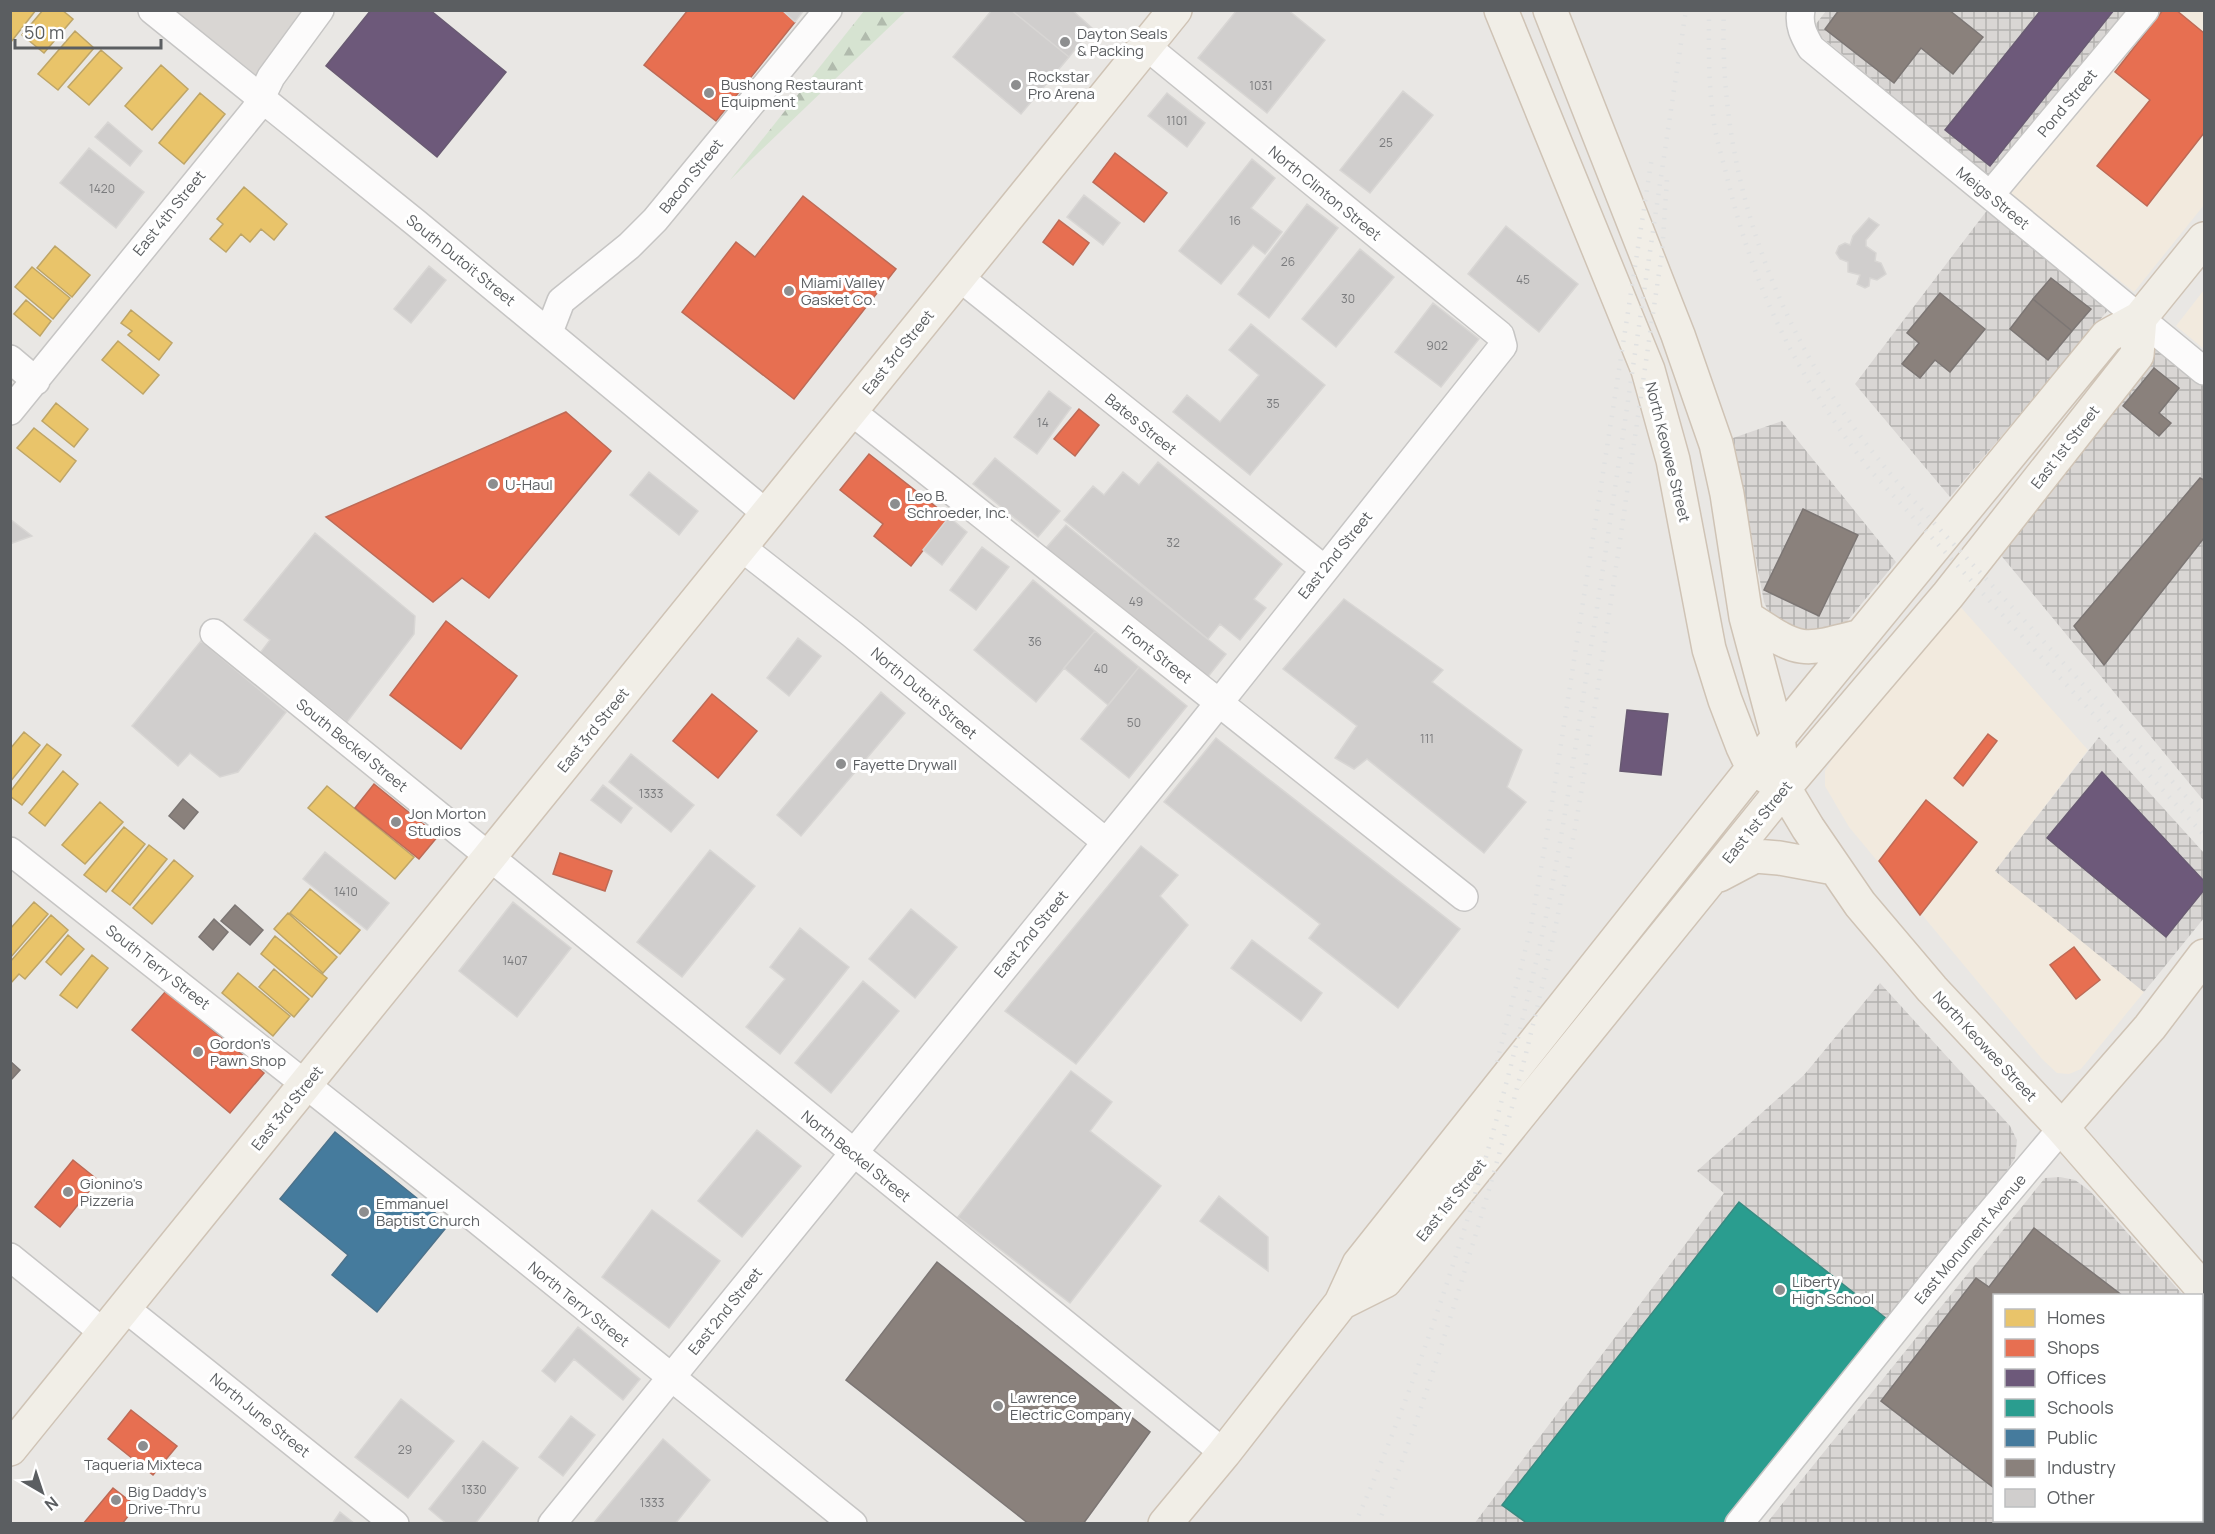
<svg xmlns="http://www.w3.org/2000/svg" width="2215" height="1534" font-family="Manrope,sans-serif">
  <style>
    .commercial { fill: #f2eade }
    .industrial { fill: url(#industrial-grid) }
    .education { fill: #d9d6d3 }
    .forest { fill: url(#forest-firs) }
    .homes { fill: #e9c46a; stroke: #bea567; stroke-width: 1.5 }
    .shops { fill: #e76f51; stroke: #bd6a56; stroke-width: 1.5 }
    .offices { fill: #6d597a; stroke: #685a72; stroke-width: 1.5 }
    .schools { fill: #2a9d8f; stroke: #398a81; stroke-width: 1.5 }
    .public { fill: #457b9d; stroke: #4c728b; stroke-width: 1.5 }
    .industry { fill: #8a817c; stroke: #7c7674; stroke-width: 1.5 }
    .building { fill: #d0cecd; stroke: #d8d6d4; stroke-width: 1.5 }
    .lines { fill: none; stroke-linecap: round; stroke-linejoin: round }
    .minor-casing { stroke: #c6c5c4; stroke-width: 30 }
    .major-casing { stroke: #cfc3b5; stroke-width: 36 }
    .minor { stroke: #fcfbfb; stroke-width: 27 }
    .major { stroke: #f1eee7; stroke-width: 33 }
    .rail { stroke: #e0e1e1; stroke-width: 4.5; stroke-dasharray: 1.5 8; stroke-linecap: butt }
    .poi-dot { fill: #8d8e8f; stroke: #fff; stroke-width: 2 }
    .labels { text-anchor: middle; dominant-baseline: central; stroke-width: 6; stroke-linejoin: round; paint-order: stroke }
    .number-label { font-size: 12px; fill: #7a7b7d }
    .poi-label { font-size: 15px; fill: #5b5e61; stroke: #fff; text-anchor: start }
    .street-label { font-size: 15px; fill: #5b5e61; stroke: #fff }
  </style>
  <defs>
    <pattern id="industrial-grid" width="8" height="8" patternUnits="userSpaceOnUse" patternTransform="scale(1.5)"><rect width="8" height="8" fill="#d9d6d4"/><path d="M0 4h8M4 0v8" fill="none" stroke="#b3b1af"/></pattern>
    <pattern id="forest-firs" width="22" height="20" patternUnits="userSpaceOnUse" patternTransform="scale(1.5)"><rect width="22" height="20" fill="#d6e3d1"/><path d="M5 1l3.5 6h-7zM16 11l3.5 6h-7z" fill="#b1bbad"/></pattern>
  </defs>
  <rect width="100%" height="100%" fill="#e9e7e4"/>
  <!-- commercial -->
  <path class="commercial" d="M2154,11H2204V205L2134,292L2007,192Z
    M2204,290V349L2176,326Z
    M1957,603L2088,750L1996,870L2144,992L2081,1069L2069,1074L2057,1073L2042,1059L1849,827L1825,786V771L1833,758Z"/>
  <!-- industrial -->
  <path class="industrial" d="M1826,11H2154L2007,192L1812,29Z
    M1988,209L2109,309L1950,497L1855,384Z
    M2159,346L2204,384V801L1999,553Z
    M1782,421L1896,562L1844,625L1815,639L1771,617L1764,602L1733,438Z
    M2099,737L2204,853V918L2144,992L1995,871Z
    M1880,983L2010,1126L2017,1140L2015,1158L2001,1180L1720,1523L1474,1524L1724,1193L1697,1171L1804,1075Z
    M2060,1177L2075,1180L2090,1191L2183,1295L1994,1296V1520H2202V1316L2204,1319V1523L1766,1524L2045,1178Z"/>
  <!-- education -->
  <path class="education" d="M152,11H320L260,99Z"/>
  <!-- forest -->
  <path class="forest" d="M864,11H906L730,180Z"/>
  <!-- homes -->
  <path class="homes" d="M10,10H36L11,42H10Z
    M43,10H62L73,19L44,53L22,35Z
    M75,31L94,48L58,90L38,74Z
    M101,50L122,68L89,105L68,87Z
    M161,65L188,89L152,130L125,106Z
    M200,93L225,114L184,164L159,143Z
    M244,187L287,224L274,240L261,229L250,242L241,234L226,252L210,239L223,224L217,219Z
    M55,246L90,275L72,297L37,268Z
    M32,267L70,298L53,319L15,287Z
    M26,300L51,321L40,336L14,314Z
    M131,310L172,343L159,360L128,335L132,331L121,323Z
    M118,341L159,375L143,394L102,360Z
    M56,403L88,429L74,447L42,421Z
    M34,428L76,461L60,482L17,448Z
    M24,732L40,745L10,782V749Z
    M47,744L61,755L22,805L10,796V792Z
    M63,771L78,784L45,826L29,813Z
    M327,786L414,857L395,879L308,808Z
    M100,802L123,822L85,864L62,845Z
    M124,827L145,844L106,892L84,875Z
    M149,845L167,859L130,905L112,891Z
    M174,860L193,876L152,924L133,908Z
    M310,889L360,930L340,954L290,913Z
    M34,902L48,914L10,958V929Z
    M288,913L337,957L323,973L274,929Z
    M51,915L68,930L25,979L19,974L10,984V962Z
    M68,935L84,949L61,975L46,962Z
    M275,936L327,978L312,997L261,954Z
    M92,955L108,968L77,1008L60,995Z
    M274,969L309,999L294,1017L259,987Z
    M238,973L290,1016L273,1036L222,993Z"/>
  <!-- shops -->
  <path class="shops" d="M688,10H782L795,22L716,121L644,65Z
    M2163,10H2176L2204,33V133L2147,206L2097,166L2150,100L2115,72Z
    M1115,153L1167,193L1144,222L1093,182Z
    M803,196L896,269L794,399L682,312L736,242L755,257Z
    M1059,220L1089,243L1073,265L1043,242Z
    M1079,409L1099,425L1075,456L1054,439Z
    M566,412L611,451L489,598L462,578L433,602L326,517Z
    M869,454L949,517L911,566L874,536L883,524L840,490Z
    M446,621L517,676L461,749L390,695Z
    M712,694L757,731L718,778L673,741Z
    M1988,734L1997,741L1963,786L1954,778Z
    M374,784L438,836L419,859L355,808Z
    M1926,800L1977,842L1920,915L1879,861Z
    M560,853L612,871L605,891L553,874Z
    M2074,947L2100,980L2076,999L2050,965Z
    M166,991L264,1073L230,1113L132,1030Z
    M73,1160L98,1180L60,1227L35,1207Z
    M131,1410L177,1446L153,1475L108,1439Z
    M113,1488L136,1506L122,1524H83Z"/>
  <!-- offices -->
  <path class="offices" d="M371,10H430L506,72L437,157L326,66Z
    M2041,10H2114L1990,166L1945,130Z
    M1627,710L1668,714L1661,775L1620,771Z
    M2102,772L2204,881V890L2166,937L2047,838Z"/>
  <!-- schools -->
  <path class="schools" d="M1739,1202L1892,1323L1726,1524H1528L1502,1505Z"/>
  <!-- public -->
  <path class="public" d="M335,1132L449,1224L377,1312L332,1275L348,1255L280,1199Z"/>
  <!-- industry -->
  <path class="industry" d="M1839,10H1949L1983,37L1953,74L1921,48L1894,83L1825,29Z
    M2051,278L2091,309L2072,331L2033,299Z
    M1940,293L1985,329L1950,372L1935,360L1920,378L1902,364L1919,343L1907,333Z
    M2033,299L2072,331L2048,360L2010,329Z
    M2154,368L2179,388L2159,413L2171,423L2159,436L2123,406Z
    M2200,478L2204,480V538L2104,665L2074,626Z
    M1803,509L1858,535L1819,616L1764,590Z
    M183,799L198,812L184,829L169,816Z
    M235,905L263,930L250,945L221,921Z
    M214,919L228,932L213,950L199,937Z
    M10,1061L20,1070L10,1081Z
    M2034,1228L2123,1296H1994V1488L1881,1401L1976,1278L1989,1287Z
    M937,1262L1150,1432L1083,1524H1029L846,1380Z
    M2204,1449V1524H2145L2147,1520H2202V1453Z
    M2037,1520H2065L2063,1524H2041Z"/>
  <!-- building -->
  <path class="building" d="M782,10H804L795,22Z
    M992,10H1011L1069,57L1021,114L953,57Z
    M1011,10H1072L1092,28L1069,57Z
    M1237,10H1288L1325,40L1267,113L1198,58Z
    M1403,91L1433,115L1370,193L1340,170Z
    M1167,93L1205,123L1187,147L1148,116Z
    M108,122L142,151L130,166L95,137Z
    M89,148L144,192L116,228L60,183Z
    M1252,159L1275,178L1251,208L1282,232L1265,254L1253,245L1221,284L1179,251Z
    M1084,195L1120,223L1103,245L1067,217Z
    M1307,204L1338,228L1269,318L1238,294Z
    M1869,218L1879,225L1866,240V246L1876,253L1875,261L1881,263L1886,274L1877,280L1870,278L1869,286L1865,288L1857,284L1860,275L1848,272V262L1840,259L1836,253L1839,246L1845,243L1850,245L1853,236Z
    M1506,226L1578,284L1539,332L1468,274Z
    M1360,249L1394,277L1336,347L1302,319Z
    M429,266L446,280L411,323L394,309Z
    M1433,303L1479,339L1441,387L1395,352Z
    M1251,324L1325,385L1250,475L1173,412L1187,395L1220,422L1259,375L1229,350Z
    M1049,391L1071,408L1037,454L1014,437Z
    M995,458L1060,511L1038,537L973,484Z
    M1158,462L1282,564L1254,599L1266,608L1240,640L1220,624L1208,639L1064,520L1093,486L1104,495L1123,472L1139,485Z
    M649,472L698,511L679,535L630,495Z
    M949,517L967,532L942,565L923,550Z
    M10,519L32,536L10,544Z
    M1066,525L1226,654L1207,678L1046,548Z
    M315,533L415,616L414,634L347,722L260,653L270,640L244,620Z
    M982,547L1009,567L976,610L950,590Z
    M1033,580L1095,631L1036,702L974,650Z
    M1344,599L1443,670L1432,682L1522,750L1507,787L1526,802L1484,853L1367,759L1354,769L1335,758L1357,726L1283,669Z
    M1095,631L1139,667L1108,705L1064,668Z
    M798,638L821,656L789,696L767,678Z
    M201,641L286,712L238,772L220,777L190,753L178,766L132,726Z
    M1139,667L1187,706L1129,778L1081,739Z
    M881,692L905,713L801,836L777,815Z
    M1216,738L1460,929L1398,1008L1309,938L1320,924L1164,802Z
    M631,754L694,805L671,832L609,782Z
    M603,785L632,808L621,823L591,800Z
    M1141,846L1178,875L1160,896L1188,925L1076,1064L1005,1011Z
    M710,850L755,886L682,977L637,942Z
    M325,852L389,903L367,930L303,879Z
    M513,902L571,948L517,1017L459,971Z
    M911,909L957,947L915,998L869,959Z
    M800,928L849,967L780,1054L746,1027L785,979L770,967Z
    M1252,940L1322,993L1301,1021L1231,968Z
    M863,981L899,1011L831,1093L795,1063Z
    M1071,1071L1112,1102L1090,1131L1161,1186L1070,1303L958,1217Z
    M757,1130L801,1166L742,1237L698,1201Z
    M1219,1196L1268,1237V1271L1200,1221Z
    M652,1210L720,1261L669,1328L602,1277Z
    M578,1327L640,1379L623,1400L574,1359L555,1382L542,1371Z
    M401,1399L454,1441L408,1498L355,1457Z
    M571,1416L595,1435L563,1476L539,1457Z
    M663,1439L710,1480L675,1524H593Z
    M483,1441L518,1468L475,1524H447L429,1509Z
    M340,1512L355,1524H332Z"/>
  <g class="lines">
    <!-- minor casing -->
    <g class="minor-casing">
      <path id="minor" d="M152,10L416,223L767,514
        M1801,10C1798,25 1804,36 1811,48L2204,371
        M1990,195L2145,10
        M959,277L1324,569
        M549,332L561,301L629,246L655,220L828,10
        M10,359L36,381
        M10,411L255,110L271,77L320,10
        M851,411L1464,897
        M741,547L852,634L1106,842
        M214,633L1224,1453
        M10,851L477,1220L853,1524
        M10,1257L104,1333
        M125,1308L395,1524
        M552,1524L1191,738L1503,346L1500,335L1146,46
        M1739,1524L1965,1243L2062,1128"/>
    </g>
    <!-- major casing -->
    <g class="major-casing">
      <path id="major" d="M1501,10L1648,370L1673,460L1709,649L1725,700L1743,747L1753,768L1769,778
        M1550,10L1678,335L1716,444L1727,494L1746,617L1778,737L1784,788L1808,828L1860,904L1932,989L2062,1128L2204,1290
        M1746,617C1800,652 1798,653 1861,636
        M1719,875L1755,856L1779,858L1834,868
        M2062,1128L2150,1027L2204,956
        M1341,1303L1385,1281L1784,788L1948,595L2137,355L2140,318
        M10,1449L1175,10
        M1165,1524L1224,1453L1341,1303L1359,1264L1753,768L2107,336L2140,318L2204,239"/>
    </g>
    <!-- minor -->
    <use href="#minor" class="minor"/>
    <!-- major -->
    <use href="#major" class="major"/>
    <!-- rail -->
    <path class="rail" d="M1709,10C1709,45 1708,81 1713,115C1715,136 1722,157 1727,177C1755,293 1796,374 1869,469L2204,835
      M1724,10C1718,157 1765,303 1850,422C1894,484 1949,538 2000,594C2068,668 2136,742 2204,816
      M1497,1062L1530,931L1548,828L1652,157
      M1355,1524C1432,1348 1490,1161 1533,975C1561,858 1576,739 1595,621C1626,418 1655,214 1686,10
      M1378,1524C1414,1434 1443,1343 1471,1250C1515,1106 1552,959 1578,811C1609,626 1634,439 1662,253L1667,179"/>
  </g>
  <!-- markers -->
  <g class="poi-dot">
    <circle cx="1065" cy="42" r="6"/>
    <circle cx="1016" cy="85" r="6"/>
    <circle cx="709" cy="93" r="6"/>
    <circle cx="789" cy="291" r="6"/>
    <circle cx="493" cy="484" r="6"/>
    <circle cx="895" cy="504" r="6"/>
    <circle cx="841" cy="764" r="6"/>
    <circle cx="396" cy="822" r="6"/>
    <circle cx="198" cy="1052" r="6"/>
    <circle cx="68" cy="1192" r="6"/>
    <circle cx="364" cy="1212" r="6"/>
    <circle cx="1780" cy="1290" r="6"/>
    <circle cx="998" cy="1406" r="6"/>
    <circle cx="143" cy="1446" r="6"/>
    <circle cx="116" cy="1500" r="6"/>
  </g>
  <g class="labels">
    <!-- number labels -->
    <g class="number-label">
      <text x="1261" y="85">1031</text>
      <text x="1177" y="120">1101</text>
      <text x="1386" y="142">25</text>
      <text x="102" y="188">1420</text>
      <text x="1235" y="220">16</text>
      <text x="1288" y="261">26</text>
      <text x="1523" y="279">45</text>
      <text x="1348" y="298">30</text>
      <text x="1437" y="345">902</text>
      <text x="1273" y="403">35</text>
      <text x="1043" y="422">14</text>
      <text x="1173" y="542">32</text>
      <text x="1136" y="601">49</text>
      <text x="1035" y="641">36</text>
      <text x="1101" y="668">40</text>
      <text x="1134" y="722">50</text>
      <text x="1427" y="738">111</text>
      <text x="651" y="793">1333</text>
      <text x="346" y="891">1410</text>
      <text x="515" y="960">1407</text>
      <text x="405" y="1449">29</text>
      <text x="474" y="1489">1330</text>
      <text x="652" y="1502">1333</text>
    </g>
    <!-- poi labels -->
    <g class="poi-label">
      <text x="1077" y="33">Dayton Seals<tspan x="1077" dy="17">&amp; Packing</tspan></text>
      <text x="1028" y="76">Rockstar<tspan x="1028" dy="17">Pro Arena</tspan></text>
      <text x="721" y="84">Bushong Restaurant<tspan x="721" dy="17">Equipment</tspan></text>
      <text x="801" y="282">Miami Valley<tspan x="801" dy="17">Gasket Co.</tspan></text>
      <text x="505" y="484">U-Haul</text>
      <text x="907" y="495">Leo B.<tspan x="907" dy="17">Schroeder, Inc.</tspan></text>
      <text x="853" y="764">Fayette Drywall</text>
      <text x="408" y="813">Jon Morton<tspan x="408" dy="17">Studios</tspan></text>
      <text x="210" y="1043">Gordon's<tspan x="210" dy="17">Pawn Shop</tspan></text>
      <text x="80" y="1183">Gionino's<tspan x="80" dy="17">Pizzeria</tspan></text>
      <text x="376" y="1203">Emmanuel<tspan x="376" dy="17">Baptist Church</tspan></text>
      <text x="1792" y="1281">Liberty<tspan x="1792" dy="17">High School</tspan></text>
      <text x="1010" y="1397">Lawrence<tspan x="1010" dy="17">Electric Company</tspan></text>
      <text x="143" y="1464" text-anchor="middle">Taqueria Mixteca</text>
      <text x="128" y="1491">Big Daddy's<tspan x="128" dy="17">Drive-Thru</tspan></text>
    </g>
    <!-- street labels -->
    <g class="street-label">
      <text transform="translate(2067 103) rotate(-50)">Pond Street</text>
      <text transform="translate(691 176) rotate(-51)">Bacon Street</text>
      <text transform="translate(1325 193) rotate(39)">North Clinton Street</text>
      <text transform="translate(1993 198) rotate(39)">Meigs Street</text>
      <text transform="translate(169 213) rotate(-51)">East 4th Street</text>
      <text transform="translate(461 260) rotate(39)">South Dutoit Street</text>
      <text transform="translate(898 352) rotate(-51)">East 3rd Street</text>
      <text transform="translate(1141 424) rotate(39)">Bates Street</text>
      <text transform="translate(2065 447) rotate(-52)">East 1st Street</text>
      <text transform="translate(1668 452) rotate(76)">North Keowee Street</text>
      <text transform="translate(1335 555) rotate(-51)">East 2nd Street</text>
      <text transform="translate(1157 654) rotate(38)">Front Street</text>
      <text transform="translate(924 693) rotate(40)">North Dutoit Street</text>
      <text transform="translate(593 730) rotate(-51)">East 3rd Street</text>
      <text transform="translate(352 745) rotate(39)">South Beckel Street</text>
      <text transform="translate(1757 822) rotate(-51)">East 1st Street</text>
      <text transform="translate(1031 934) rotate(-51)">East 2nd Street</text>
      <text transform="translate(158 967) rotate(38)">South Terry Street</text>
      <text transform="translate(1985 1046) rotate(47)">North Keowee Street</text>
      <text transform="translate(287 1108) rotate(-51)">East 3rd Street</text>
      <text transform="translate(856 1156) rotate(39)">North Beckel Street</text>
      <text transform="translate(1451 1200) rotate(-51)">East 1st Street</text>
      <text transform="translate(1970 1239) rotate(-50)">East Monument Avenue</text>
      <text transform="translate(579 1304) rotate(39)">North Terry Street</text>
      <text transform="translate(725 1311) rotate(-51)">East 2nd Street</text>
      <text transform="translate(260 1415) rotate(39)">North June Street</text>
    </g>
  </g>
  <!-- border -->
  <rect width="2215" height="1534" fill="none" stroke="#5b5e61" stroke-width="24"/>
  <!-- legend -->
  <rect x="1993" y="1294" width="210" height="228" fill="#ffffff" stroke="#bdbfc0" stroke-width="1.5"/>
  <rect x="2005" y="1309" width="30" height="18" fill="#e9c46a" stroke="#bdbfc0" stroke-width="1.5"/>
  <text x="2047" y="1324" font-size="18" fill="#5b5e61">Homes</text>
  <rect x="2005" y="1339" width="30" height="18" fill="#e76f51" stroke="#bdbfc0" stroke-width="1.5"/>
  <text x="2047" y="1354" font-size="18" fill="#5b5e61">Shops</text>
  <rect x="2005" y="1369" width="30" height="18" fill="#6d597a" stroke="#bdbfc0" stroke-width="1.5"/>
  <text x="2047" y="1384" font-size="18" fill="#5b5e61">Offices</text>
  <rect x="2005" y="1399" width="30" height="18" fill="#2a9d8f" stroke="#bdbfc0" stroke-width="1.5"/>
  <text x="2047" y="1414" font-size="18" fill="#5b5e61">Schools</text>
  <rect x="2005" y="1429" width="30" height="18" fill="#457b9d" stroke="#bdbfc0" stroke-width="1.5"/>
  <text x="2047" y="1444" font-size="18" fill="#5b5e61">Public</text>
  <rect x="2005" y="1459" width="30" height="18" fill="#8a817c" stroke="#bdbfc0" stroke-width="1.5"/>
  <text x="2047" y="1474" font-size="18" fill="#5b5e61">Industry</text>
  <rect x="2005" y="1489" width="30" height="18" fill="#d0cecd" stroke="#bdbfc0" stroke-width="1.5"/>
  <text x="2047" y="1504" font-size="18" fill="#5b5e61">Other</text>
  <!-- north arrow -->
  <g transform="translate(42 1492) rotate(141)" stroke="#ffffff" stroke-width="4.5" paint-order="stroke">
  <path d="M0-4.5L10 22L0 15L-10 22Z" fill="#5b5e61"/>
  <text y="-9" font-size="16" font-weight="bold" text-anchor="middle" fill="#5b5e61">N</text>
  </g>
  <!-- scale -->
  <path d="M15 39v9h146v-9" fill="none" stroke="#5b5e61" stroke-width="3"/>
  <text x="24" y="39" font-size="18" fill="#5b5e61" stroke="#ffffff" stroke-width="4.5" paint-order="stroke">50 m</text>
</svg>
